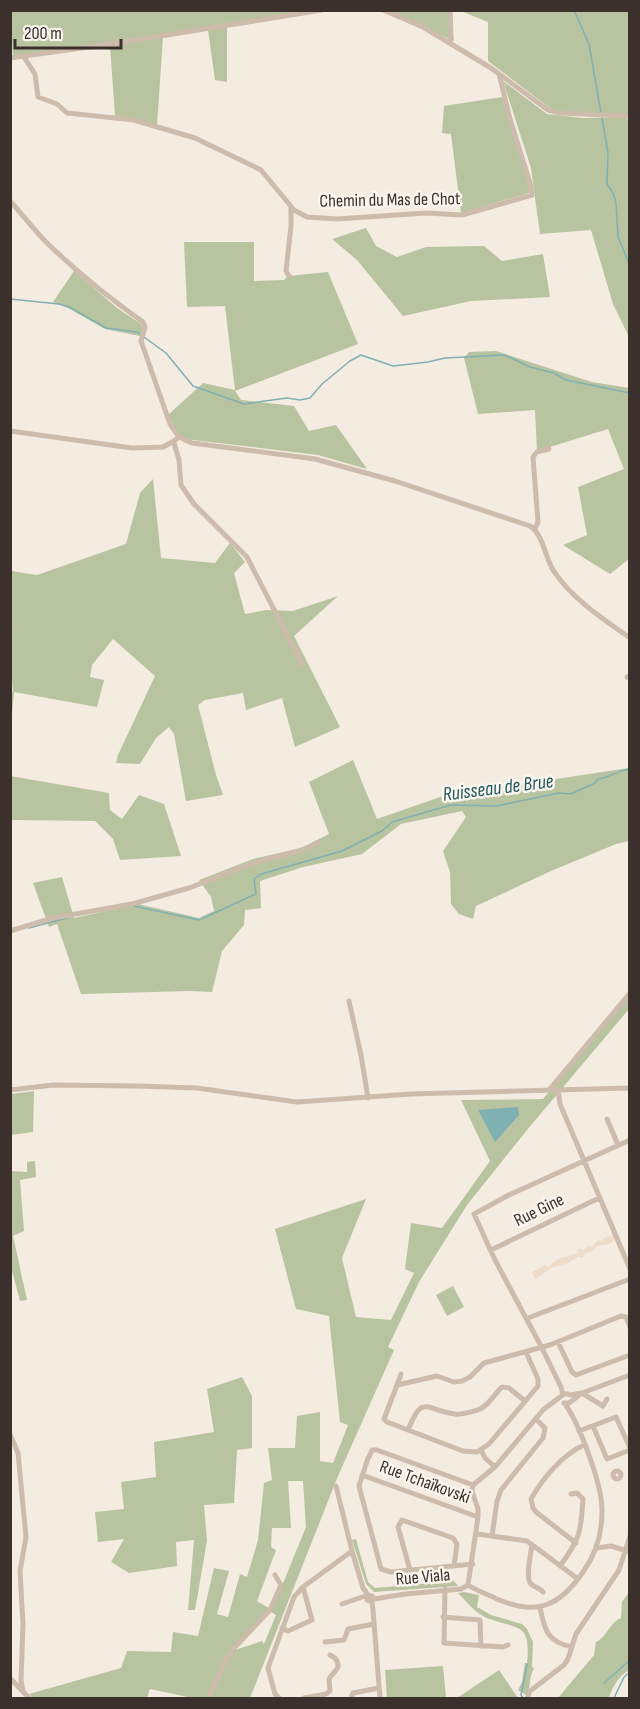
<svg xmlns="http://www.w3.org/2000/svg" width="640" height="1709" font-family="'Sofia Sans Condensed',sans-serif">
  <style>
    .green { fill: #b8c4a0; fill-rule: evenodd }
    .plaza { fill: #ecdcc8 }
    .water { fill: #7fb0b2 }
    .lines { fill: none; stroke-linecap: round; stroke-linejoin: round }
    .stream { stroke: #7fb0b2; stroke-width: 1.5 }
    .minor { stroke: #cdbbac; stroke-width: 5 }
    .labels { text-anchor: middle; dominant-baseline: central; stroke-width: 5; stroke-linejoin: round; paint-order: stroke }
    .street-label { font-size: 18px; fill: #3b302b; stroke: #fbf5ee }
    .water-label { font-size: 20px; font-style: italic; fill: #1f5a5e; stroke: #fbf5ee }
  </style>
  <rect width="100%" height="100%" fill="#f4ebe1"/>
  <!-- green -->
  <path class="green" d="M10,11H311L13,57Z
    M386,11H450L454,41Z
    M461,11H629L630,109L628,114L562,112L550,108L488,61V22Z
    M227,27V82L215,80L208,30Z
    M163,37L157,126L115,116L110,46Z
    M503,81L547,114L582,118L624,117L629,120V337L613,304L591,230L540,234L531,168Z
    M502,97L530,190L529,193L461,213L451,134L442,133L444,106Z
    M366,228L376,246L397,257L426,247L484,246L502,261L543,254L550,297L471,301L403,316L357,260L332,239Z
    M184,242H254V281L284,280L288,276L328,272L358,344L235,391L241,400L294,406L309,431L336,425L367,469L318,455L185,439L178,434L168,415L203,383L235,390L225,306L187,307Z
    M74,271L117,308L141,324L143,331L140,336L105,329L70,309L53,302Z
    M496,351L592,382L629,388V559L610,574L563,545L587,535L578,487L624,469L608,429L537,451L535,410L478,414L464,358L469,352Z
    M153,479L161,558L215,563L230,543L245,562L234,573L245,614L267,610L293,611L338,596L294,636L340,727L295,747L282,698L246,710L243,693L205,700L198,705L216,775L223,795L186,801L174,734L169,727L156,738L140,764L116,763L118,755L155,676L113,639L92,665L90,677L104,680L97,707L14,692L11,725V692H13L10,652L11,571L37,575L126,544L140,493Z
    M353,760L377,819L443,796L629,768V841L616,844L551,871L476,906L473,919L459,914L451,904L450,872L443,851L466,817L462,811L401,824L362,854L303,867L260,881L261,908L245,910L244,925L222,951L212,992L190,991L81,994L57,924L49,927L33,883L62,877L74,918L138,904L199,918L214,911L211,897L199,880L253,859L301,848L329,834L309,782Z
    M10,776L109,793L110,810L122,819L139,795L164,804L181,856L120,860L113,839L95,821L11,820Z
    M629,995V1009L527,1130L467,1205L419,1282L388,1347L394,1350L338,1476L250,1698H192L150,1689L147,1698H33L29,1694L121,1668L127,1651L171,1652L173,1632L198,1636L214,1568L229,1571L217,1614L228,1617L240,1574L247,1577L258,1540L264,1483L272,1480L268,1448H295L297,1416L320,1412V1461L333,1463L348,1425L340,1422L329,1316L296,1309L275,1229L366,1199L342,1258L356,1317L391,1320L414,1273L405,1269L411,1223L442,1228L490,1161L461,1100L543,1099ZM288,1481H303L306,1527L272,1610L257,1601L276,1550L271,1547L272,1528H291ZM271,1612L276,1615L264,1644L262,1641L235,1650Z
    M34,1091L33,1132L11,1135V1094Z
    M35,1161L36,1177L20,1180L24,1231L13,1236L27,1300L20,1301L11,1267V1171L27,1172V1162Z
    M453,1286L464,1307L447,1316L436,1295Z
    M242,1377L252,1396V1448L237,1450L234,1503L204,1505L207,1541L195,1610H188L194,1540L176,1542L177,1566L129,1573L111,1562L124,1539L98,1542L95,1512L124,1509L121,1482L156,1477L154,1442L214,1432L207,1389Z
    M356,1539L368,1582L375,1588L454,1581L458,1586L374,1592L366,1584L352,1540Z
    M464,1592L479,1595L477,1607L491,1615L522,1624L527,1629L533,1642L532,1667L534,1668C528,1679 532,1686 526,1695L518,1690L522,1682L525,1663H527C531,1622 519,1630 487,1618C475,1613 467,1602 458,1593Z
    M629,1592V1670C619,1676 612,1687 609,1698H558L594,1655L596,1642C607,1637 609,1623 621,1618L622,1602Z
    M443,1666L446,1698H387L385,1670Z
    M499,1670L518,1698H457Z"/>
  <!-- plaza -->
  <path class="plaza" d="M614,1235L616,1239L609,1244L597,1246L591,1252L584,1254L585,1256L581,1258L580,1256L564,1265L553,1267L535,1279L532,1272L546,1265L548,1267L558,1259L578,1253L577,1250L581,1248L583,1251L587,1246H592L598,1240L601,1241L606,1237Z"/>
  <!-- water -->
  <path class="water" d="M518,1107L519,1115L495,1142L478,1110Z"/>
  <g class="lines">
    <!-- stream -->
    <path class="stream" d="M574,10L589,44L601,113
      M602,118L608,153L607,184L613,193L616,203L618,237L630,266
      M10,299L59,304L69,307L106,328L137,332L140,334
      M144,337L166,353L193,386L244,404L287,398L300,400L310,398L322,384L350,361L361,355L393,366L428,362L445,358L505,355L530,367L554,373L566,380L630,393
      M134,906L199,920L256,894L254,879L261,874L342,851L382,831L392,822L437,809L451,805L496,806L559,793L571,794L595,783L598,779C610,778 617,770 630,769
      M29,928L67,918
      M604,1683L630,1660
      M523,1698L521,1695L527,1664
      M614,1698L624,1677L630,1672"/>
    <!-- minor -->
    <path class="minor" d="M383,10L423,27L491,68L548,110L560,113L630,116
      M450,10L451,36L450,43
      M24,57L35,74L38,97L57,104L67,113L134,120L195,138L261,170L294,210L307,217L337,219L426,213L462,215L532,195L531,186L510,119L499,74
      M10,58L111,44L322,10
      M10,201C23,215 34,230 47,243C77,272 109,298 143,322L145,327L141,341L170,424L179,437L192,443L315,459L395,481L530,526C543,534 545,557 553,570C571,598 603,619 630,638
      M289,276L286,271L291,226V207
      M10,431L132,448L163,447L174,441
      M179,437L174,441V443L179,460L181,485L194,504L247,557L302,664
      M535,529L538,522L533,457L537,452L549,449
      M10,630H11
      M627,677L630,675
      M10,931L53,918L132,904L189,888L253,863L302,850L318,843
      M349,1001L361,1055L368,1098
      M10,1090L53,1085L137,1086L197,1088L297,1102L411,1094L630,1088
      M549,1090L630,993
      M558,1090L560,1104L630,1269
      M607,1119L618,1145
      M491,1250L599,1198
      M528,1318L630,1279
      M558,1342L572,1372L576,1375L630,1355
      M526,1352L538,1379V1386L489,1444L477,1452L463,1451L387,1422L384,1419L397,1385L437,1376L454,1382L462,1381L470,1377L484,1363L550,1345L621,1316L626,1317L630,1327
      M397,1385L401,1374
      M582,1393L603,1406L607,1399
      M563,1395L561,1387L542,1348L495,1260L474,1214L509,1195L630,1140
      M570,1395L582,1393L630,1375
      M564,1403H569L581,1394
      M593,1426L607,1459L630,1450
      M408,1430C423,1393 425,1410 455,1414C462,1415 471,1412 478,1410C489,1406 494,1394 502,1387L509,1388L525,1401
      M579,1431L616,1417L630,1448
      M10,1434L18,1453L26,1537L20,1571L23,1624L21,1680L23,1691
      M481,1450L485,1458L495,1467
      M369,1457L372,1450H377L473,1485
      M368,1458L359,1486L381,1569L391,1572L473,1564
      M613 1475a4 4 0 1 1 8 0a4 4 0 1 1-8 0Z
      M362,1475L478,1517
      M336,1486L352,1551L363,1588L369,1596
      M477,1534L527,1541L578,1579
      M492,1536L497,1501L501,1490L543,1438L545,1428L536,1419
      M576,1543L536,1512L533,1508L531,1499C543,1478 562,1455 584,1445
      M532,1545C531,1553 525,1578 531,1584C535,1588 539,1587 543,1592
      M596,1548L611,1546L630,1552
      M560,1566C580,1539 581,1532 583,1499L577,1493L571,1494
      M410,1570L398,1527L402,1520L453,1538L457,1544L454,1566
      M468,1585C477,1591 487,1594 497,1599C536,1616 559,1607 583,1572C596,1554 602,1534 602,1512C603,1487 580,1425 565,1404
      M468,1585L478,1517V1509L472,1491L473,1485L495,1467L543,1410L564,1394H568
      M445,1589L444,1643L503,1647L508,1645
      M342,1604L368,1595
      M540,1607C544,1629 547,1642 572,1647
      M443,1617L480,1620L481,1646
      M282,1628L288,1631L312,1620L303,1587
      M325,1642L344,1640L348,1629L374,1624
      M10,1678L29,1698
      M208,1698L226,1660L235,1647L270,1610L281,1585L275,1575
      M279,1698L275,1694L268,1668L294,1597L303,1587L352,1551
      M304,1698L326,1694L330,1691L329,1679C334,1670 343,1669 335,1658L330,1655
      M351,1698L353,1693L379,1688
      M380,1698L373,1610L372,1602L367,1600L368,1596H372L374,1599L405,1594L461,1589L468,1585
      M527,1698L530,1691L564,1665L568,1659L576,1634L619,1570L630,1536"/>
  </g>
  <g class="labels">
    <!-- street labels -->
    <g class="street-label">
      <text transform="translate(390 200) rotate(-1)">Chemin du Mas de Chot</text>
      <text transform="translate(539 1210) rotate(-26)">Rue Gine</text>
      <text transform="translate(425 1482) rotate(20)">Rue Tchaïkovski</text>
      <text transform="translate(423 1577) rotate(-5)">Rue Viala</text>
    </g>
    <!-- water labels -->
    <g class="water-label">
      <text transform="translate(498 788) rotate(-7)">Ruisseau de Brue</text>
    </g>
  </g>
  <!-- border -->
  <rect width="640" height="1709" fill="none" stroke="#3b302b" stroke-width="24"/>
  <!-- scale -->
  <path d="M15 39v9h106v-9" fill="none" stroke="#3b302b" stroke-width="3"/>
  <text x="24" y="39" font-size="18" fill="#3b302b" stroke="#fbf5ee" stroke-width="4.5" paint-order="stroke">200 m</text>
</svg>
